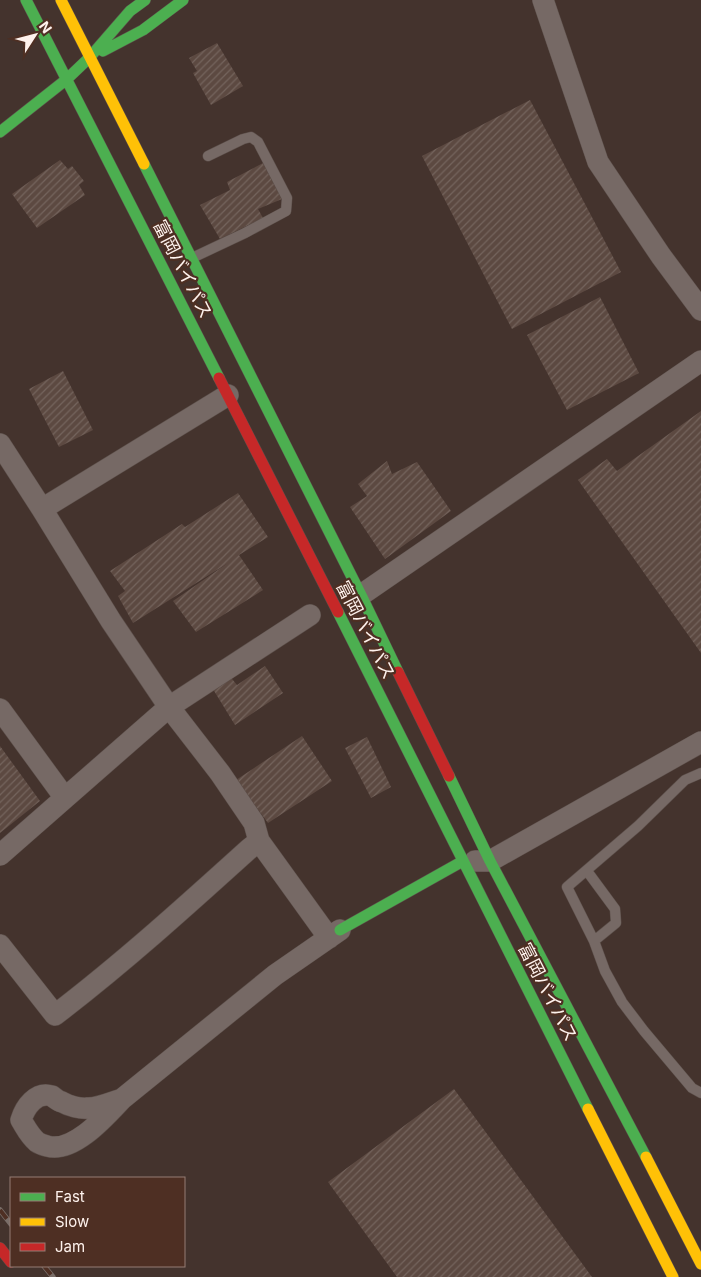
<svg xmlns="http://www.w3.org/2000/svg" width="701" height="1277" font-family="Inter,'Noto Sans JP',sans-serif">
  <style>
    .building { fill: url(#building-hatch) }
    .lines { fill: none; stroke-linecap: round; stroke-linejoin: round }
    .lane-casing { stroke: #5c4f4a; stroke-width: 11 }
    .street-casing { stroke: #5c4f4a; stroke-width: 22 }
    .fast-casing { stroke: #5c4f4a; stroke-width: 12 }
    .slow-casing { stroke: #5c4f4a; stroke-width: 12 }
    .jam-casing { stroke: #5c4f4a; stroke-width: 12 }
    .lane { stroke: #766965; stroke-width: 10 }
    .street { stroke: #766965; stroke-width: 21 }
    .fast { stroke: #4caf50; stroke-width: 11 }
    .slow { stroke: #ffc107; stroke-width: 11 }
    .jam { stroke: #c62828; stroke-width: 11 }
    .rail-casing { stroke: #7a6e69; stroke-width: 5.5 }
    .rail { stroke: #4e2f23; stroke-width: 4; stroke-dasharray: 11; stroke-linecap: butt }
    .labels { text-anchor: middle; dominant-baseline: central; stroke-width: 4.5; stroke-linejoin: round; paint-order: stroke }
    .street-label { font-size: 18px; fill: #fef2ed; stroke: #4e2f23 }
  </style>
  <defs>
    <pattern id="building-hatch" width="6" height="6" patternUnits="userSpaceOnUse" patternTransform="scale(1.25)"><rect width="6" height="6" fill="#5c4941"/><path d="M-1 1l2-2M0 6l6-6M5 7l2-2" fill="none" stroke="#74645d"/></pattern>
  </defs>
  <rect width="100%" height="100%" fill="#44332d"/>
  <!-- building -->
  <path class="building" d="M217,43L243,86L211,105L193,73L197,71L189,58Z
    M530,100L621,272L512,329L422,156Z
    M60,160L68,169L72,166L84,181L79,185L85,195L37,228L12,194Z
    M263,163L282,199L258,209L263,218L220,239L200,205L230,190L227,182Z
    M600,297L639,373L567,410L527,335Z
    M63,371L93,430L59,447L29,389Z
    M701,411V653L578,480L607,459L617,471Z
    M387,461L392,474L417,462L451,511L385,559L350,507L367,496L358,484Z
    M238,493L268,537L239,555L263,590L196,632L173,601L228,563L133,623L118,596L125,591L110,571L182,524L185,527Z
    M265,666L283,693L235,725L211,686L228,674L237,685Z
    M302,736L332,781L268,823L236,780Z
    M367,737L391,787L371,798L345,748Z
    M0,746L40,801L0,833Z
    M454,1089L592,1277H397L328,1182Z"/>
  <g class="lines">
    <!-- lane casing -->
    <g class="lane-casing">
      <path id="lane" d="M192,258L245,233L286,211L287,198L258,142L251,137L243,139L208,156
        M701,773L685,780L638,826L567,887L594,941L605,971L622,1002L644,1031L692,1088L701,1093
        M587,871L615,909L616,923L594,941"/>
    </g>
    <!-- street casing -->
    <g class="street-casing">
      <path id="street" d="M543,0L598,162L661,256L701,310
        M0,444L42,509L111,621L169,707L220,773L254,823L259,841L329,938
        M42,509L228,395
        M361,595L701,361
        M0,709L65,798L169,707L310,615
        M0,855L65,798
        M475,861H490L701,742
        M0,945L55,1015C123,963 186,906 249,849L259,841
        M122,1099C112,1102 99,1108 88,1108C80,1109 69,1106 62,1102C58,1101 55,1098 52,1096C36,1091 25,1107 21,1120C26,1128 29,1135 37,1142C40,1144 43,1145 47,1146C73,1154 106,1116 122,1099L275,975L340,930"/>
    </g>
    <!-- fast casing -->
    <g class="fast-casing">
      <path id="fast" d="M26,0L219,378
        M103,51L143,30L183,0
        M0,132L67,79L90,57L130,11L145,0
        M144,164L361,595L398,672
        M338,612L588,1109
        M449,776L490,861L646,1157
        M340,930L463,861"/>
    </g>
    <!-- slow casing -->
    <g class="slow-casing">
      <path id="slow" d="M61,0L144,164
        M588,1109L673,1277
        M646,1157L701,1264"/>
    </g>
    <!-- jam casing -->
    <g class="jam-casing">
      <path id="jam" d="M219,378L338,612
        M398,672L449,776
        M0,1248L11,1262"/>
    </g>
    <!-- lane -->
    <use href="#lane" class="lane"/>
    <!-- street -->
    <use href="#street" class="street"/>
    <!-- fast -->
    <use href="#fast" class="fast"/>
    <!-- slow -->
    <use href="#slow" class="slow"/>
    <!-- jam -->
    <use href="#jam" class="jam"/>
    <!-- rail casing -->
    <g class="rail-casing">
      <path id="rail" d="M0,1210L11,1224
        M44,1266L53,1277"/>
    </g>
    <!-- rail -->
    <use href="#rail" class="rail"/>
  </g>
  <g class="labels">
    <!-- street labels -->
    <g class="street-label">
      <text transform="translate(183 269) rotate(63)">富岡バイパス</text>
      <text transform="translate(366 630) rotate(63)">富岡バイパス</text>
      <text transform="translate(548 992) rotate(63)">富岡バイパス</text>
    </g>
  </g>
  <!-- legend -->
  <rect x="10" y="1177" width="175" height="90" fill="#4e2f23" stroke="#947d74"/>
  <rect x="20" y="1193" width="25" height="8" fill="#4caf50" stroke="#947d74"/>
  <text x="55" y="1202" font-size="15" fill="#fef2ed">Fast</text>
  <rect x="20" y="1218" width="25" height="8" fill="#ffc107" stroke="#947d74"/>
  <text x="55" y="1227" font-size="15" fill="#fef2ed">Slow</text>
  <rect x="20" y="1243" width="25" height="8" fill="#c62828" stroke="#947d74"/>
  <text x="55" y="1252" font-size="15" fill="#fef2ed">Jam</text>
  <!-- north arrow -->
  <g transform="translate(35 35) rotate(54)" stroke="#4e2f23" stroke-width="4" paint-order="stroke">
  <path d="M0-4L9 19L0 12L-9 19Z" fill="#fef2ed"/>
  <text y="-8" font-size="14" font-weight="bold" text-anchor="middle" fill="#fef2ed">N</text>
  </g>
</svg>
